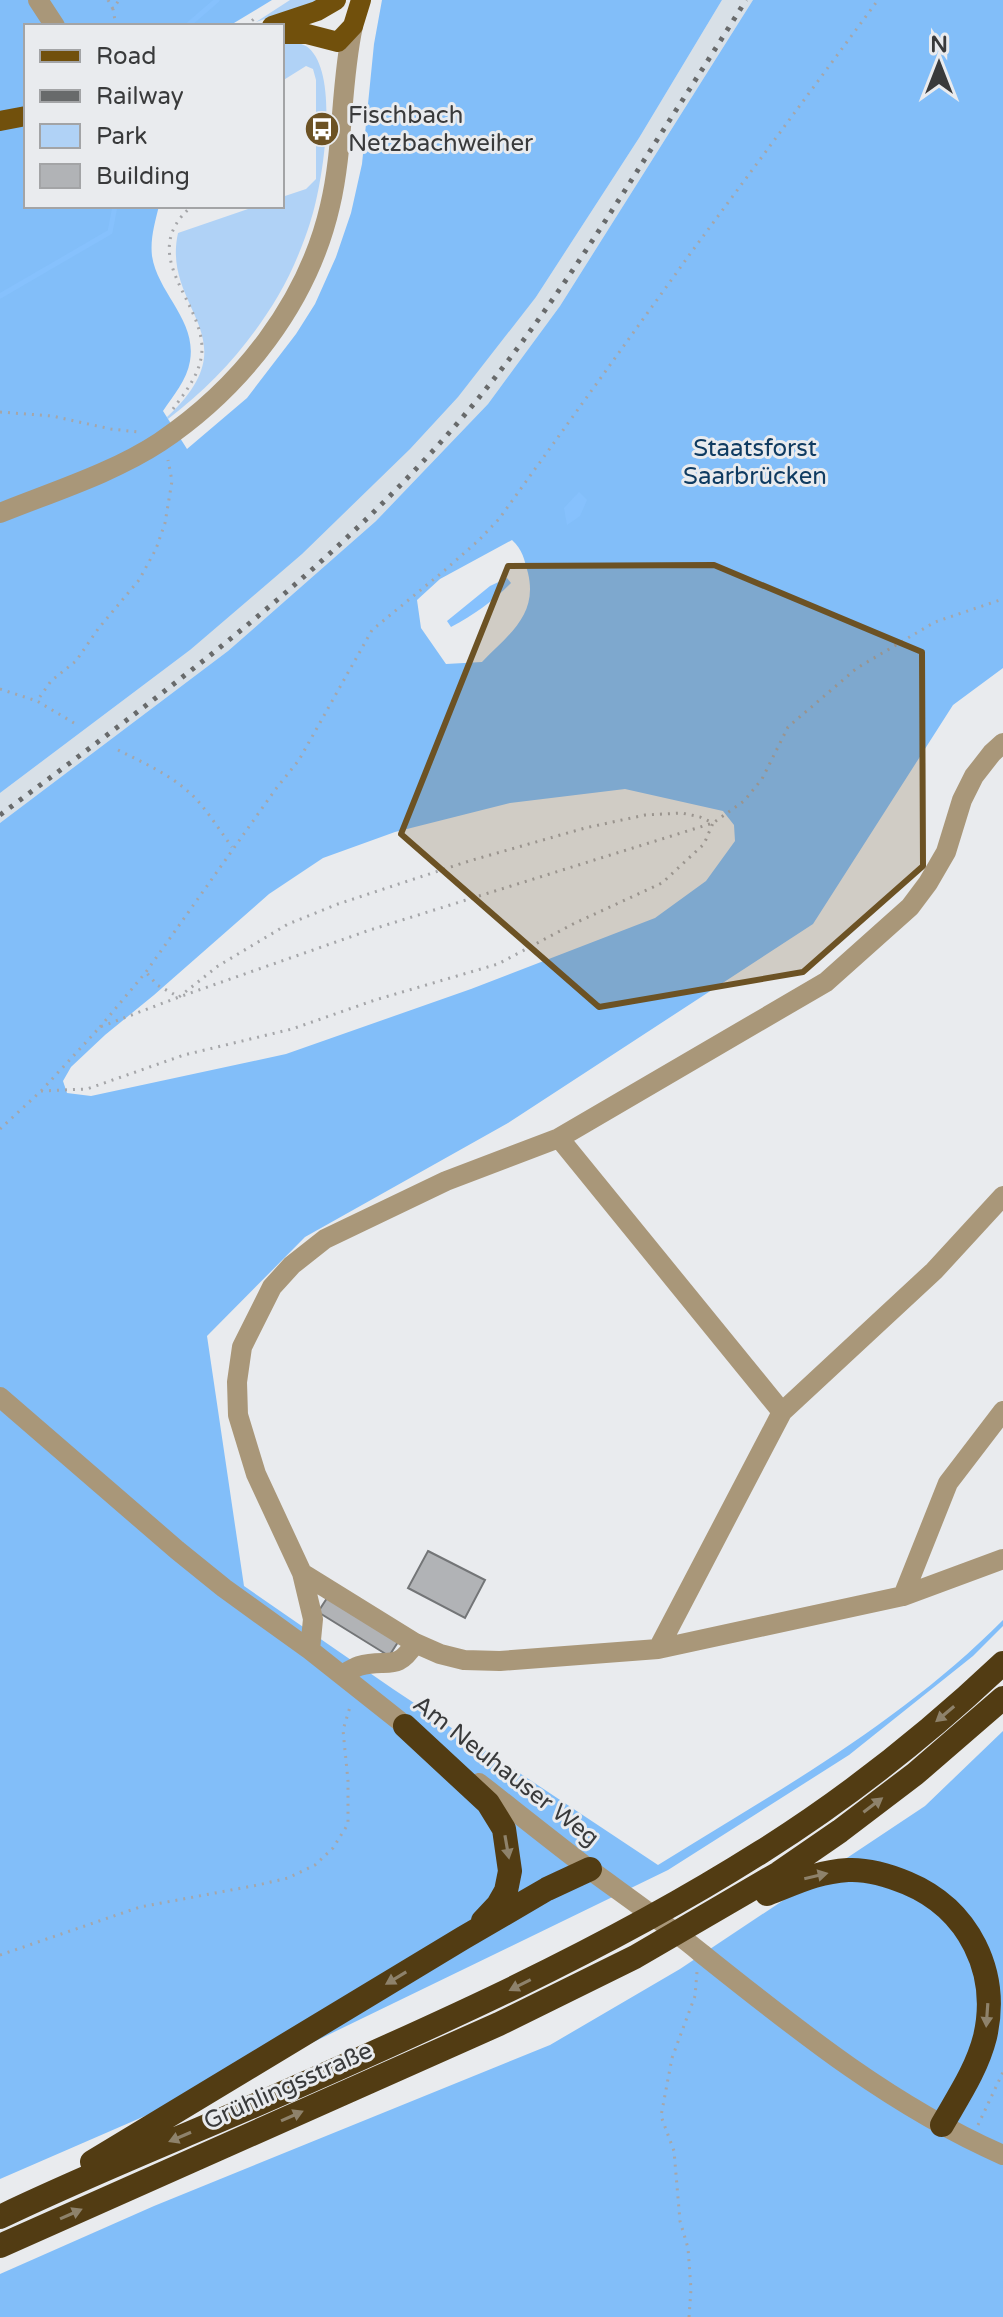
<svg xmlns="http://www.w3.org/2000/svg" width="1003" height="2317" font-family="'Varela Round',sans-serif">
  <style>
    .built { fill: #d8e0e7 }
    .green { fill: #b0d2f6 }
    .forest { fill: #82bef9; fill-rule: evenodd }
    .water { fill: #86c1fd }
    .lines { fill: none; stroke-linecap: round; stroke-linejoin: round }
    .stream { stroke: #86c1fd; stroke-width: 5 }
    .building { fill: #b1b3b6; stroke: #737577; stroke-width: 2 }
    .path { stroke: #a5a6a9; stroke-width: 3; stroke-dasharray: 2 6; stroke-linecap: butt }
    .minor { stroke: #a99779; stroke-width: 20 }
    .major { stroke: #71500c; stroke-width: 20 }
    .highway { stroke: #523c13; stroke-width: 24 }
    .rail { stroke: #686a6b; stroke-width: 5; stroke-dasharray: 4 8; stroke-linecap: butt }
    .oneway { fill: #8e826b }
    .marked { fill: #6c5224; fill-opacity: 0.2; stroke: #6c5224; stroke-width: 6; stroke-linejoin: round }
    .labels { text-anchor: middle; dominant-baseline: central; stroke-width: 6; stroke-linejoin: round; paint-order: stroke }
    .poi-label { font-size: 24px; fill: #393a3b; stroke: #e9ebee; text-anchor: start }
    .park-label { font-size: 24px; fill: #0f3b61; stroke: #e9ebee }
    .street-label { font-size: 24px; fill: #393a3b; stroke: #e9ebee }
  </style>
  <rect width="100%" height="100%" fill="#e9ebee"/>
  <!-- built -->
  <path class="built" d="M722,0H753L560,306L488,404L376,521L228,651L0,823V793L190,650L536,297L639,138Z"/>
  <!-- green -->
  <path class="green" d="M290,0H320L256,22Z
    M282,41C291,41 298,42 306,46C342,70 322,188 310,223C302,248 291,274 278,296C249,345 213,385 168,419L167,417C253,337 161,310 178,233L257,206H282V197L306,189L316,179V80L313,69L306,66L282,81Z"/>
  <!-- forest -->
  <path class="forest" d="M0,0H272L229,26H26V206H159C155,222 150,239 152,256C158,294 197,320 190,361C187,380 173,396 163,411L187,449L247,398L296,334L315,304L336,257L351,213L362,164L374,44L382,0H722L639,138L536,297L458,397L410,449L302,554L190,650L0,793Z
    M753,0H1003V668L953,705L813,924L508,1123L305,1237L207,1336L244,1586L393,1689L658,1865C778,1791 903,1721 1003,1620V1626L973,1656L849,1755L668,1870L297,2050L0,2179V823L228,651L376,521L488,404L560,306ZM512,540C523,550 524,559 528,573C538,615 509,634 482,662L446,664L421,628L417,600L440,579ZM625,789L723,811L734,825L735,841L706,881L655,918L471,989L286,1054L91,1096L67,1093L63,1081L71,1067L105,1035L154,995L269,894L323,858L395,832L510,803Z
    M1003,1731V2317H0V2274L154,2206L550,2045L680,1969L925,1806Z"/>
  <!-- water -->
  <path class="water" d="M579,492L587,500L580,516L567,525L564,508Z
    M507,578L511,583C493,601 474,615 451,627L447,621L490,586Z"/>
  <g class="lines">
    <!-- stream -->
    <path class="stream" d="M187,26L217,0
      M0,296L110,232L115,206"/>
  </g>
  <!-- building -->
  <path class="building" d="M428,1551L485,1580L465,1618L408,1588Z
    M329,1595L400,1639L389,1656L318,1612Z"/>
  <g class="lines">
    <!-- path -->
    <path class="path" d="M108,0L113,9
      M116,26L113,9L119,0
      M246,26L255,18
      M173,409C186,391 202,372 202,348C201,298 136,254 192,206
      M0,412L52,416L111,429L138,432
      M0,689L37,701
      M74,723L37,701L51,681L76,661L98,629L139,580L156,549L165,523L172,481L168,460
      M118,750C146,764 176,777 198,801C210,815 221,832 232,847
      M100,1027L146,972L275,790L299,760L372,630L445,570L479,540L499,519L690,254L878,0
      M41,1091L87,1089L184,1055L292,1029L375,1000L498,964L573,924L662,883L704,844L713,823L700,817L682,813L645,815L585,828L469,861L338,904L288,924L218,966L179,997L157,985L146,972
      M0,1129L41,1091L100,1027L179,997L370,930L713,823L744,801L762,779L788,727L857,668L935,622L1003,599
      M0,1955L140,1907L258,1885L288,1878L315,1865L333,1848L348,1824V1781L343,1730L350,1707
      M978,2125L1003,2072
      M689,2317L691,2289L688,2248L680,2221L674,2151L661,2116L672,2058L695,1996L697,1972"/>
    <!-- minor -->
    <path class="minor" d="M38,0L55,26
      M0,513C52,492 113,473 160,442C242,387 308,302 330,206C344,147 340,85 353,26
      M559,1138L782,1412
      M0,1397L177,1550L224,1588L310,1650L416,1734
      M302,1573L415,1643L440,1654L464,1660L500,1661L658,1649L903,1596L1003,1559
      M903,1596L948,1483L1003,1411
      M658,1649L782,1412L934,1271L1003,1196
      M310,1650L313,1619L302,1573L256,1474L238,1415L237,1382L242,1347L272,1287L292,1265L325,1239L446,1181L559,1138L826,982L910,907L928,883L946,852L962,800L974,776L992,753L1003,743
      M342,1675C347,1672 353,1668 359,1666C387,1657 396,1674 415,1643
      M479,1783C516,1812 552,1841 589,1869C627,1897 665,1923 701,1953C795,2028 891,2106 1003,2155"/>
    <!-- major -->
    <path class="major" d="M272,26L317,11L336,0
      M282,34H307L338,42L353,26L361,0
      M0,121L26,116"/>
    <!-- highway -->
    <path class="highway" d="M405,1726L488,1803L504,1829L510,1871L506,1891L498,1905L483,1921
      M767,1894C796,1883 816,1872 848,1870C869,1869 888,1875 907,1883C969,1909 1000,1972 985,2037C977,2069 958,2097 942,2125
      M92,2162L463,1938L547,1889L590,1869
      M0,2217C85,2176 173,2141 260,2103C431,2028 603,1952 761,1852C847,1798 929,1733 1003,1663
      M0,2246L499,2024L635,1957L779,1873L840,1831L915,1774L1003,1698"/>
    <!-- rail -->
    <path class="rail" d="M0,815C150,703 302,593 429,455C509,369 573,272 636,173C672,116 710,58 746,0"/>
  </g>
  <!-- one-way arrows -->
  <defs><path id="oneway-solid" d="M-6-.8H1V-3.2L6.5 0L1 3.2V.8H-6Z" transform="scale(2)"/></defs>
  <g class="oneway">
    <use href="#oneway-solid" transform="translate(945 1714) rotate(140)"/>
    <use href="#oneway-solid" transform="translate(873 1805) rotate(-37)"/>
    <use href="#oneway-solid" transform="translate(507 1847) rotate(80)"/>
    <use href="#oneway-solid" transform="translate(816 1876) rotate(-13)"/>
    <use href="#oneway-solid" transform="translate(396 1978) rotate(149)"/>
    <use href="#oneway-solid" transform="translate(520 1985) rotate(153)"/>
    <use href="#oneway-solid" transform="translate(987 2015) rotate(94)"/>
    <use href="#oneway-solid" transform="translate(292 2116) rotate(-24)"/>
    <use href="#oneway-solid" transform="translate(180 2137) rotate(157)"/>
    <use href="#oneway-solid" transform="translate(71 2214) rotate(-24)"/>
  </g>
  <!-- marked area -->
  <path class="marked" d="M714,565L922,652L923,866L803,972L599,1007L401,834L508,566Z"/>
  <!-- icons -->
  <defs>
    <g id="bus-disc" transform="scale(1.8)"><circle r="9.5" fill="#6c5224" stroke="#e9ebee"/><path d="M-5-6H5V4H4V6H2V4H-2V6H-4V4H-5ZM-3.5-4V0h7V-4ZM-3.5 1.2v1.5H-2V1.2ZM2 1.2v1.5H3.5V1.2Z" fill="#fff"/></g>
  </defs>
  <g fill-rule="evenodd">
    <use href="#bus-disc" x="322" y="129"/>
  </g>
  <g class="labels">
    <!-- poi labels -->
    <g class="poi-label">
      <text x="348" y="115">Fischbach<tspan x="348" dy="28">Netzbachweiher</tspan></text>
    </g>
    <!-- park labels -->
    <g class="park-label">
      <text x="755" y="448">Staatsforst<tspan x="755" dy="28">Saarbrücken</tspan></text>
    </g>
    <!-- street labels -->
    <g class="street-label">
      <text transform="translate(506 1771) rotate(38)">Am Neuhauser Weg</text>
      <text transform="translate(288 2086) rotate(-24)">Grühlingsstraße</text>
    </g>
  </g>
  <!-- legend -->
  <rect x="24" y="24" width="260" height="184" fill="#e9ebee" stroke="#a3a4a6" stroke-width="2"/>
  <rect x="40" y="50" width="40" height="12" fill="#71500c" stroke="#a3a4a6" stroke-width="2"/>
  <text x="96" y="64" font-size="24" fill="#393a3b">Road</text>
  <rect x="40" y="90" width="40" height="12" fill="#686a6b" stroke="#a3a4a6" stroke-width="2"/>
  <text x="96" y="104" font-size="24" fill="#393a3b">Railway</text>
  <rect x="40" y="124" width="40" height="24" fill="#b0d2f6" stroke="#a3a4a6" stroke-width="2"/>
  <text x="96" y="144" font-size="24" fill="#393a3b">Park</text>
  <rect x="40" y="164" width="40" height="24" fill="#b1b3b6" stroke="#a3a4a6" stroke-width="2"/>
  <text x="96" y="184" font-size="24" fill="#393a3b">Building</text>
  <!-- north arrow -->
  <g transform="translate(939 64)" stroke="#e9ebee" stroke-width="6" paint-order="stroke">
  <path d="M0-6L14 30L0 20L-14 30Z" fill="#393a3b"/>
  <text y="-12" font-size="22" font-weight="bold" text-anchor="middle" fill="#393a3b">N</text>
  </g>
</svg>
